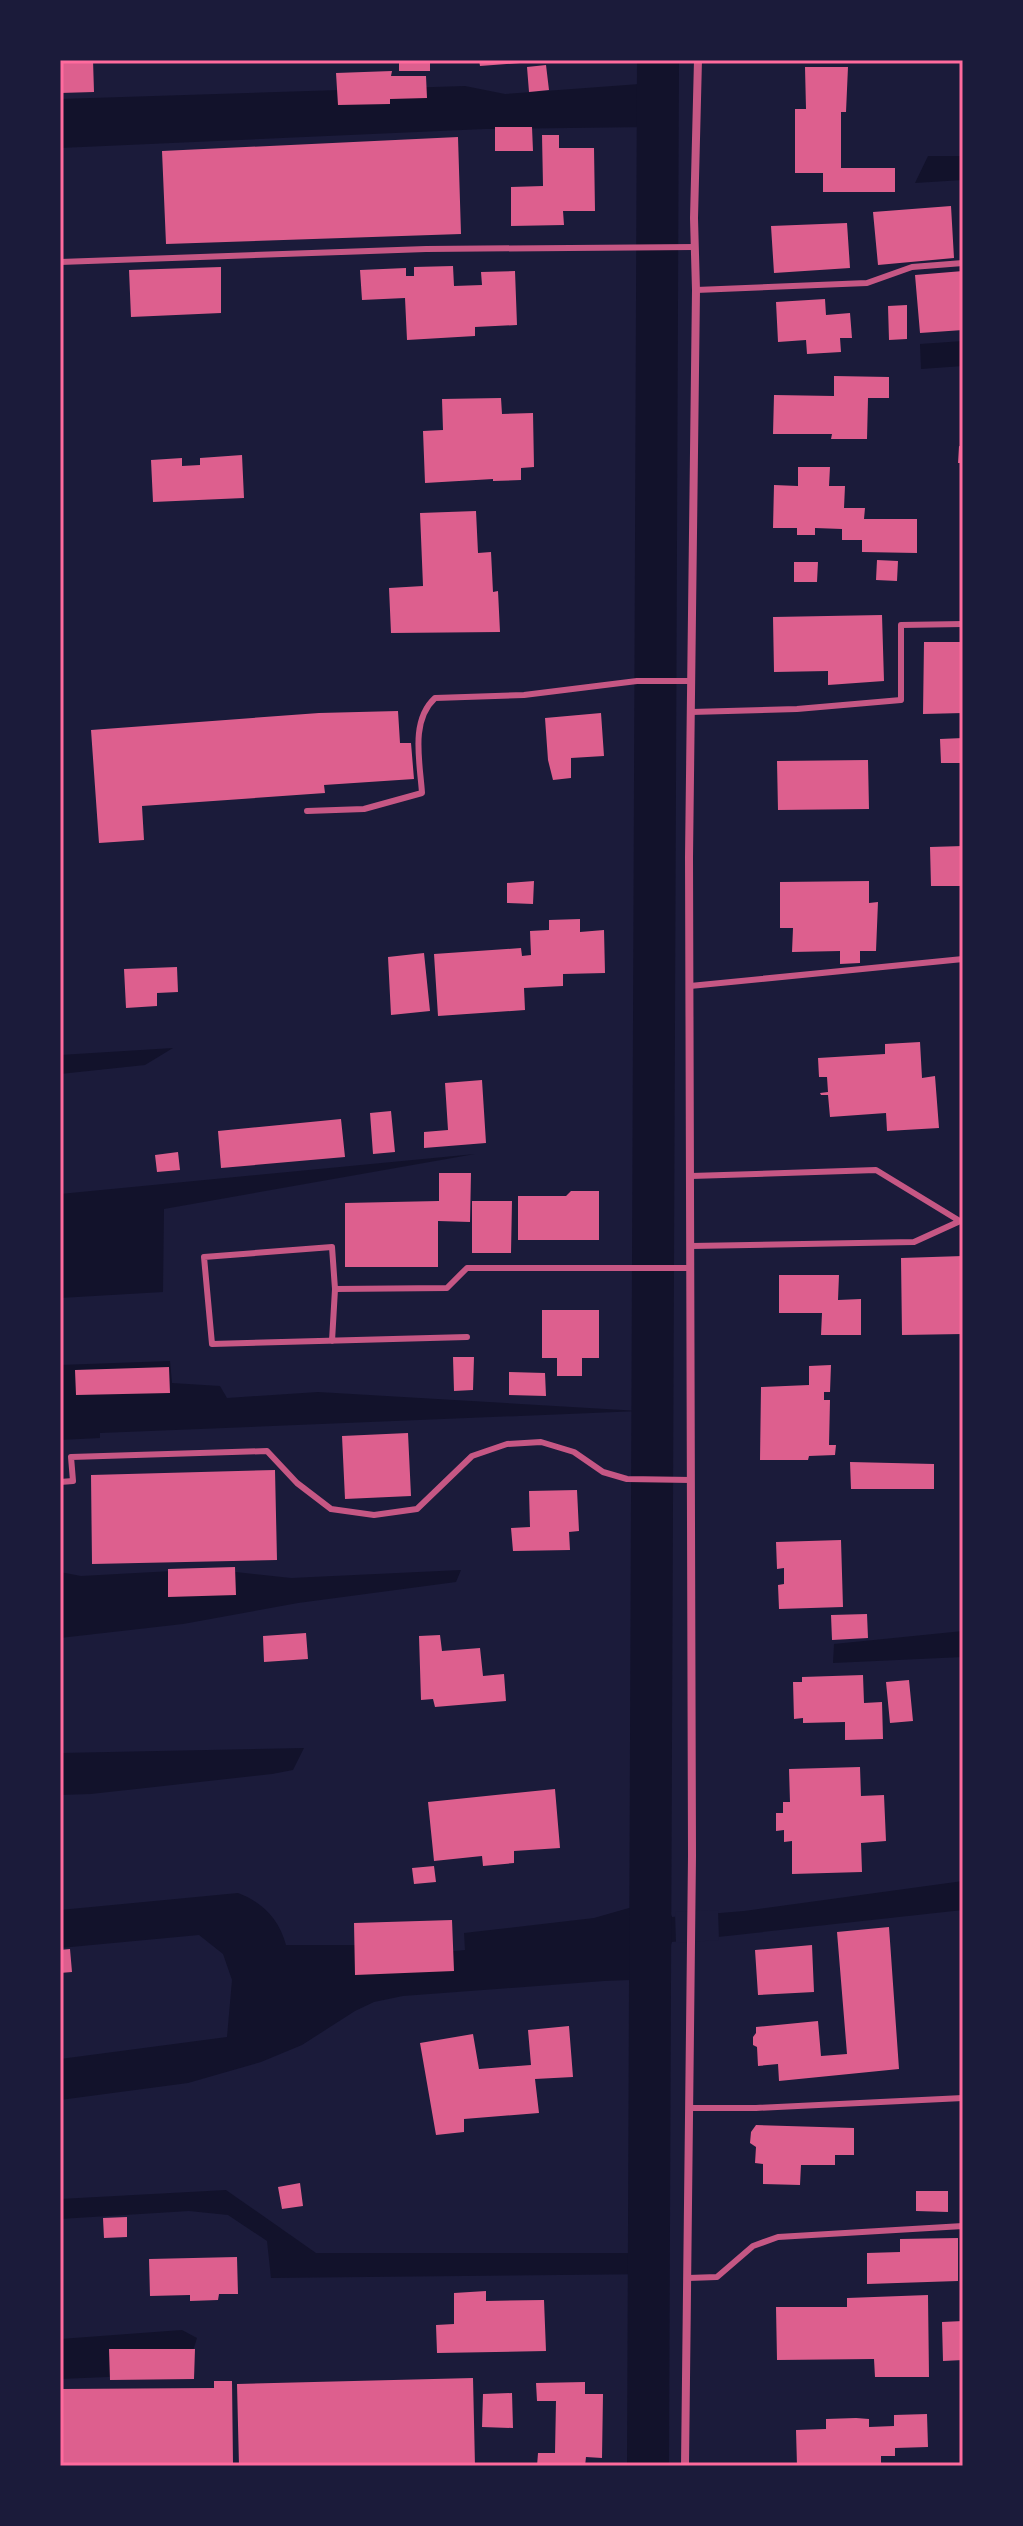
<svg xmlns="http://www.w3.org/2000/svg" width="1023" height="2526" font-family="'Source Serif 4',serif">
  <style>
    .water { fill: #12122b }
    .pier { fill: #1b1b3a }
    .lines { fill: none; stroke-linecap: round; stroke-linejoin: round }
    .canal { stroke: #12122b; stroke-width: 42 }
    .building { fill: #dd5f8e }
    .service { stroke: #c65784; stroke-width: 6 }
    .minor { stroke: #c65784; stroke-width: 8 }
    .neatline { fill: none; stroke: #ff6b9d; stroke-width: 3 }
  </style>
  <rect width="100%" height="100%" fill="#1b1b3a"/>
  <!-- water -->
  <path class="water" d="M653,83L652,127L485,129L60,148V99L465,86L505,94Z
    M928,156H963V180L915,183Z
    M963,341V366L921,369L920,344Z
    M173,1048L145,1065L60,1074V1055Z
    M475,1154L164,1209L163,1292L60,1298V1194Z
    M170,1361L172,1383L220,1386L227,1398L318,1392L640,1411L100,1433V1438L60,1440V1365Z
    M209,1569L291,1578L461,1570L456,1582L298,1603L183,1624L60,1638V1572L81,1576Z
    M963,1631V1657L833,1663L834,1644Z
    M304,1748L293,1770L272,1774L91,1794L60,1795V1753Z
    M963,1881V1910L672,1942L658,1979L604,1981L403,1996L374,2002L355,2011L302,2045L261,2062L188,2083L60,2100V2059L227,2037L232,1980L223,1954L199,1935L60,1948V1910L238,1893C262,1902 279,1919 286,1945H370L372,1959L465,1950L464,1933L594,1918L664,1898L672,1917L744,1911Z
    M226,2190L316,2253H662L663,2274L271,2278L267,2241L228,2215L189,2211L60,2219V2199Z
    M182,2330L197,2338L192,2354L179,2374L60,2379V2339Z"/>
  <!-- pier -->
  <path class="pier" d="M718,1910L719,1940L676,1943L675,1912Z"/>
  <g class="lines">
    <!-- canal -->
    <path class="canal" d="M648,2466L658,60"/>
  </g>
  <!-- building -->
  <path class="building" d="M60,60H93L94,92L60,93Z
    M399,60H430V71H399Z
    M479,60H520V63L480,66Z
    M546,65L549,90L529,92L527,67Z
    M805,67H848L846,112H841V168H895V192H823V173H795V109H806Z
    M392,71L391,76H426L427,98L390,99V104L338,105L336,73Z
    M495,127H532L533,151H495Z
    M542,135H559V148H594L595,211H563L564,225L511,226V187L543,186Z
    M458,137L461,234L166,244L162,151Z
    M951,206L954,258L878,265L873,212Z
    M847,223L850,268L774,273L771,226Z
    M453,266L454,286L482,285L481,272L515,271L517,325L475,327V336L407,340L405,298L362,300L360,270L406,268V276H414V267Z
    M221,267V313L131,317L129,270Z
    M963,271V330L920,333L915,275Z
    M825,299L826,315L850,313L852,338H840L841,352L807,354L806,340L778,342L776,302Z
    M907,305V339L889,340L888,306Z
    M834,376L889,377V398H868L867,439H831L832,434H773L774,395L834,396Z
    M501,398L502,414L533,413L534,467L521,468V480L493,481V479L425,483L423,431L443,430L442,399Z
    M959,446L963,447V463H958Z
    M242,455L244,498L153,502L151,460L182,458V466L200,465V458Z
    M798,467H830L829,486H845L844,508H865L864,519H917V553L862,552V540H842V529L815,528V535H797V528H773L774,485L798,486Z
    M476,511L478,553L491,552L493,592L498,591L500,632L391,633L389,588L423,586L420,513Z
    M877,560L898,561L897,581L876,580Z
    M794,562H818L817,582H794Z
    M882,615L884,681L828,685V671L774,672L773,617Z
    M924,642H963V713L923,714Z
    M398,711L400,743H411L414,779L324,785L325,793L142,806L144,840L99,843L91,730L319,713Z
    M601,713L604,756L571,758V778L553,780L548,760L545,718Z
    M963,738V763H941L940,739Z
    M868,760L869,809L778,810L777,761Z
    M963,846V886H931L930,847Z
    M534,881L533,904L507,903V883Z
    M869,881V903L878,902L876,951H860V963L840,964V951L792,952L793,928H780V882Z
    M580,919V932L604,930L605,973L563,974V986L524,988L525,1010L438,1016L434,954L521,948L522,956L531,955L530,931L549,930V920Z
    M424,953L430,1011L391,1015L388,957Z
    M177,967L178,992L157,993V1006L126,1008L124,969Z
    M920,1042L922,1078L935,1076L939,1128L887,1131L886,1113L830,1117L828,1095H821L820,1093L828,1092L827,1077H819L818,1058L885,1054V1044Z
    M482,1080L486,1143L424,1148V1132L448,1130L445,1083Z
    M391,1111L395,1152L373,1154L370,1113Z
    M341,1119L345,1157L221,1168L218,1131Z
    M178,1152L180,1170L157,1172L155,1155Z
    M439,1173H471L470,1222L438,1221V1267H345V1203L439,1201Z
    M571,1191H599V1240H518V1196H566Z
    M472,1201H512L511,1253H472Z
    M963,1256V1334L902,1335L901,1258Z
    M779,1275H839L838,1300L861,1299V1335H821L822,1313H779Z
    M542,1310H599V1358H582V1376H557V1358H542Z
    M453,1357H474L473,1390L454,1391Z
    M831,1365L830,1392H824V1400H830L829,1445H836L835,1455L809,1456L808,1460H760L761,1387L809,1385V1366Z
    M169,1367L170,1393L76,1395L75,1370Z
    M509,1372L545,1373L546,1396L509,1395Z
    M408,1433L411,1496L345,1499L342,1436Z
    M850,1462L934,1464V1489H851Z
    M275,1470L277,1560L92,1564L91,1475Z
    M577,1490L579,1531L569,1532L570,1550L513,1551L511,1528L530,1527L529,1491Z
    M841,1540L843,1607L779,1609L778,1585L784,1584V1568L777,1569L776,1542Z
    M235,1567L236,1595L168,1597V1569Z
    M867,1614L868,1638L832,1640L831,1615Z
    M306,1633L308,1659L264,1662L263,1636Z
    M440,1635L442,1651L480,1648L483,1676L504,1674L506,1701L435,1707L433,1699L421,1700L419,1636Z
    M863,1675L864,1703L882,1702L883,1739L845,1740V1722L803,1723V1718L794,1719L793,1682H802V1677Z
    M909,1680L913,1721L890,1723L886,1682Z
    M860,1767L861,1796L884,1795L886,1841L861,1843L862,1872L792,1874V1841L784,1842V1830L776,1831V1813H783V1802H790L789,1769Z
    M555,1789L560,1848L514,1851V1863L483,1866L482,1856L434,1861L428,1802Z
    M434,1866L436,1882L414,1884L412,1868Z
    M452,1920L454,1971L355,1975L354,1923Z
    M889,1927L899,2069L779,2081L778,2064L758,2066L757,2047L753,2045V2037L756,2033V2027L818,2021L821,2056L847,2054L837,1932Z
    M812,1945L814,1992L758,1995L755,1950Z
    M70,1949L72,1972L60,1973V1950Z
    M569,2026L573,2077L535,2079L539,2113L464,2119V2132L436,2135L420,2043L473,2034L479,2069L531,2065L528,2030Z
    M756,2125L854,2128V2155H835V2165H801L800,2185L763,2184V2164L755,2163L756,2147L750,2143L751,2132Z
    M300,2183L303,2206L282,2209L278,2187Z
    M916,2191H948V2212L916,2211Z
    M127,2217V2237L104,2238L103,2218Z
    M958,2238V2281L867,2284V2253L900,2252V2239Z
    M237,2257L238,2294H219L218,2300L190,2301V2295L150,2296L149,2259Z
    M486,2291V2301L544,2300L546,2351L437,2353L436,2325L454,2324V2293Z
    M928,2295L929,2377H875L874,2359L777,2360L776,2307H847V2298Z
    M963,2321V2360L943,2361L942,2322Z
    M109,2349H195L194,2379L110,2380Z
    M473,2378L475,2466H239L237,2384Z
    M214,2381H232L233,2464L60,2466V2389L214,2388Z
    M585,2382V2394H603L602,2458L586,2457L585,2466H537L538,2453H555L556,2401H537L536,2383Z
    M512,2393L513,2428L482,2427L483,2394Z
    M927,2414L928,2447L895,2448V2456H881V2466H797L796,2430L826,2429V2419L856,2418L869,2419V2427L894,2426V2415Z"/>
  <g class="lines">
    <!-- service -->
    <path class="service" d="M60,262L426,249L694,247
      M696,290L867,283L912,267L963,263
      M691,712L797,709L901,700V625L963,624
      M307,811L364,809L422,793C420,762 410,721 435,698L524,695L637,681H691
      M690,986L963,959
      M691,1176L876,1170L963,1223
      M691,1246L914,1242L958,1222
      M467,1337L212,1344L204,1257L332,1247L335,1289L447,1288L467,1268H691
      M332,1341L335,1289
      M60,1482L73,1481L71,1457L267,1451L297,1483L331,1509L374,1515L417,1509L472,1456L507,1444L541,1442L574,1452L603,1472L627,1479L691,1480
      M690,2108H756L963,2098
      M688,2278L717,2277L753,2246L778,2237L963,2226"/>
    <!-- minor -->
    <path class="minor" d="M685,2466L692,1856L689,857L696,290L694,218L698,60"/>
  </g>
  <!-- border -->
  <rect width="1023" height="2526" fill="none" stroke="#1b1b3a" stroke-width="124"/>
  <rect x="62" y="62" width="899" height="2402" class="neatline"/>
</svg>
